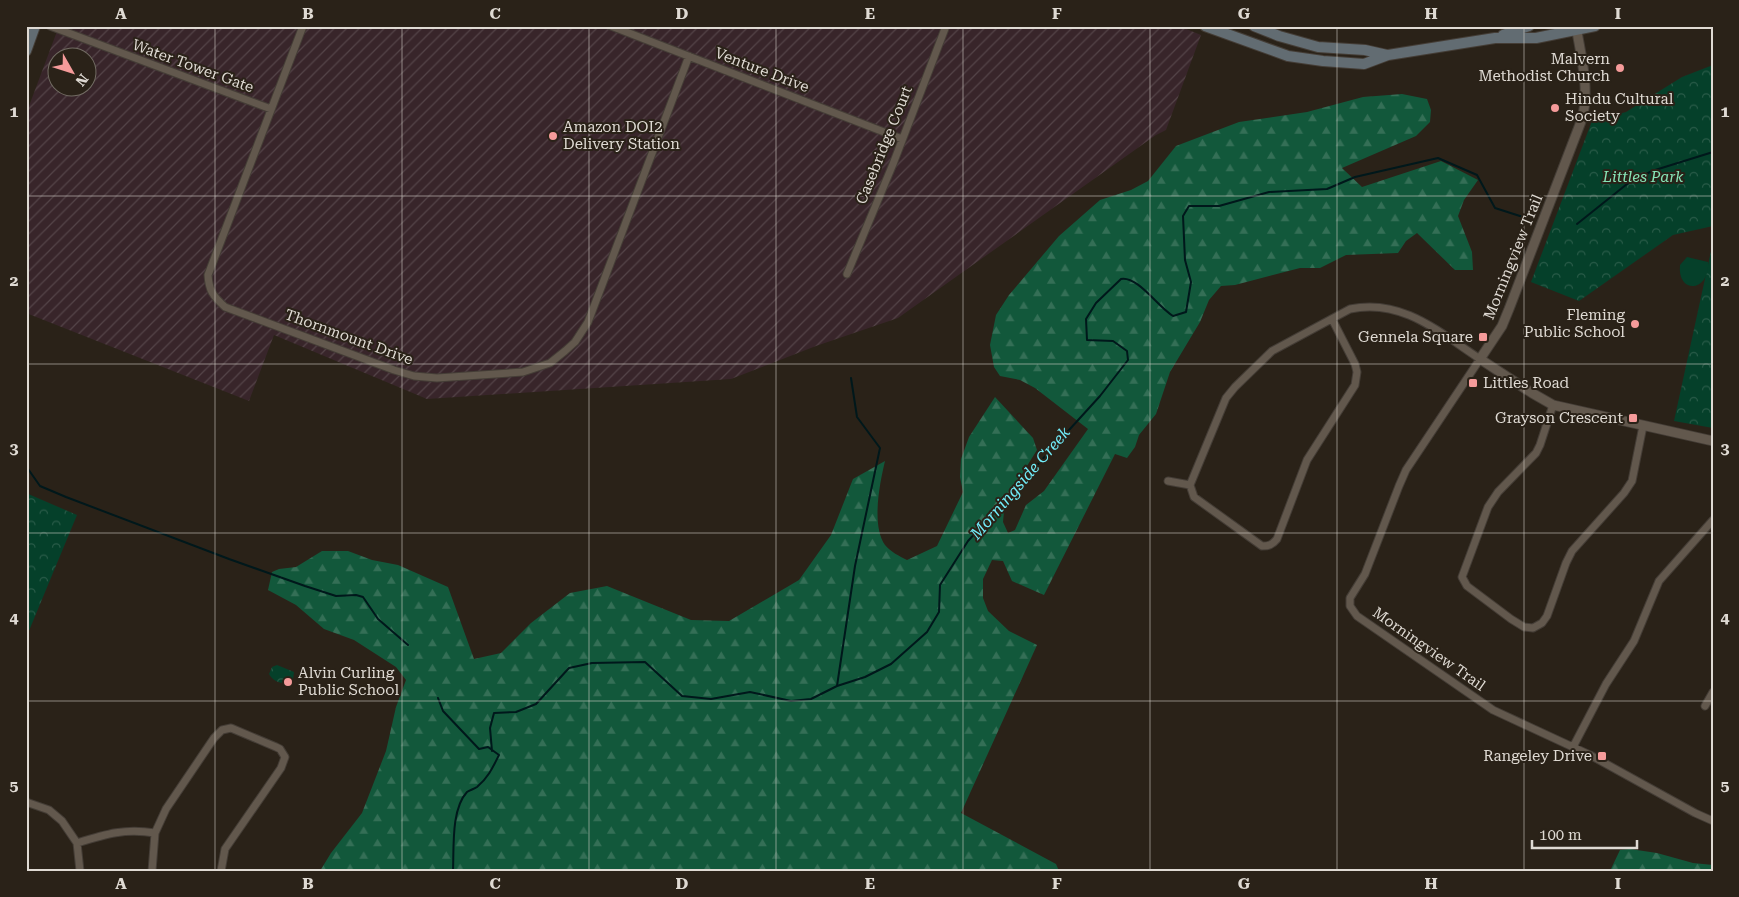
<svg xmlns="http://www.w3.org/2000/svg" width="1739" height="897" font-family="'Roboto Serif',serif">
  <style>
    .industrial { fill: url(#industrial-furrows); fill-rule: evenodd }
    .forest { fill: url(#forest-firs) }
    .park { fill: url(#park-crowns) }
    .garden { fill: #05402a }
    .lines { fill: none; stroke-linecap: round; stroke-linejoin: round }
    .stream { stroke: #00181b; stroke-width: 2 }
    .minor-casing { stroke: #443d36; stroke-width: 9 }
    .tertiary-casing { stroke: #443d36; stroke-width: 11 }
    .secondary-casing { stroke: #443d36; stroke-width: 12 }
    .minor { stroke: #62584d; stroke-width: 7 }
    .tertiary { stroke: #62584d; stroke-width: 9 }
    .secondary { stroke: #626c72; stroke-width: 10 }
    .grid { fill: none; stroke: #dfdad3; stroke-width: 1; stroke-opacity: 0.55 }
    .poi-dot { fill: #f59b9a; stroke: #2a2218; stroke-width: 2 }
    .labels { text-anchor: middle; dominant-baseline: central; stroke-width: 4; stroke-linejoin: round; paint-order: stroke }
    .poi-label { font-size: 15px; fill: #dfdad3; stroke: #2a2218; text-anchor: end }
    .street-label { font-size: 15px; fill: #dfdad3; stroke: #2a2218 }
    .park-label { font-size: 15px; font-style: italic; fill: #86e4b6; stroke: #2a2218 }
    .water-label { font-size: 16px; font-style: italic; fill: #72eefb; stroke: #2a2218 }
    .neatline { fill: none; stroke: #dfdad3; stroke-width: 2 }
    .grid-label { font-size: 16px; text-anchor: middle; font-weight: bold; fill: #dfdad3 }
  </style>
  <defs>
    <pattern id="industrial-furrows" width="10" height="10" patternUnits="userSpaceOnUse" patternTransform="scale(1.25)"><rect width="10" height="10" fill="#38252a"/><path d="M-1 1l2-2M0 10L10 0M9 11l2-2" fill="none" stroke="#544448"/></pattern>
    <pattern id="forest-firs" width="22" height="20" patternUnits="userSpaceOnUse" patternTransform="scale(1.25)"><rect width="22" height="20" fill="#12583b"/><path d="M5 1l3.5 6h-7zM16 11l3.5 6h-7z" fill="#346f56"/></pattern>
    <pattern id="park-crowns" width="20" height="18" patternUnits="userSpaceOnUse" patternTransform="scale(1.25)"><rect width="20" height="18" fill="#05402a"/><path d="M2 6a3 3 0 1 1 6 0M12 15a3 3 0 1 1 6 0" fill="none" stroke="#295b48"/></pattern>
  </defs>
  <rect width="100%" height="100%" fill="#2a2218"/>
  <!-- industrial -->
  <path class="industrial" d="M59,26H1179L1201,35L1166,130L1156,135L898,318L816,346L731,379L427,399L274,335L249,401L26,313V114ZM58,58H88V88H58Z"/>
  <!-- forest -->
  <path class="forest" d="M1402,94L1427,99L1431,110L1430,122L1416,136L1342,168L1362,187L1441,161L1478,180L1464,200L1458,216L1472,252L1473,270H1455L1417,233L1406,241L1398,253L1346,255L1320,268H1300L1235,285L1221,286L1209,300L1200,322L1170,372L1156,414L1139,435L1135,447L1127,458L1115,454L1044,595L1012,581L1003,561L992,560L983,579V598L988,611L1009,631L1037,645L961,813L1056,864L1059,871H801L793,869L785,871H320L331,853L362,813L386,751L396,707L406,680L396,667L354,640L324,629L296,605L268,590L272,572L279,569L296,567L322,551H348L372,560L398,565L448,587L474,659L501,653L531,623L570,593L607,586L691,620L729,621L799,580L831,535L853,479L885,461C880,482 871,525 885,545C891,552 899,556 907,560L937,546L963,492L960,477L961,459L969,437L995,397L1033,438L1037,450L1005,501L1003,522L1008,533L1015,530L1026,505L1044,491L1088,429L1035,388L1020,380L1000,376L994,367L990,345L996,315L1009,295L1059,236L1100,200L1131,190L1148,181L1176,146L1239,122L1307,112L1363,97Z
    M1630,849L1657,853L1693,863L1713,865V871H1610L1620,850Z"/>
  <!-- park -->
  <path class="park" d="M1713,65V226L1673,235L1579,301L1531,282L1592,121L1626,112L1682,77Z
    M1713,242V428L1674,421Z
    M26,493L77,515L26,638Z
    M277,665L294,672L293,679C285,686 274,683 269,674L272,667Z"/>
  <!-- garden -->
  <path class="garden" d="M1687,257L1708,262C1710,292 1677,295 1680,265Z"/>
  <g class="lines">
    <!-- stream -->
    <path class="stream" d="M1577,224L1627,184L1652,171L1713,152
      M26,466L40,486L66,497L229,559L305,586L336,596L356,595L363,597L378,619L408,645
      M837,686L855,566L880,448L857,417L851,378
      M438,698L443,711L479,749L488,747L499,755C493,767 488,778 477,787C474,789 470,790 467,792C451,809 454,848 453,871
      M492,751L490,728L494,713L516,712L536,704L569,668L592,663L645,662L682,696L711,699L750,692L791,701L811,699L837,686L865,677L891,664L927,632L939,612L940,585L968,541L1100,396L1128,360L1127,351L1113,341L1087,340L1086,319L1096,303L1121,279C1138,276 1157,306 1173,316L1186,312L1191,282L1185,260L1183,216L1189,206H1219L1269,192L1327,189L1355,177L1438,158L1477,175L1495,208L1523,217"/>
    <!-- minor casing -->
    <g class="minor-casing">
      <path id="minor" d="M50,26L271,109
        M303,26L208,275C209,291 213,296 225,307L394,370L414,376L437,378L523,372L550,363L565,351L575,342L588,322L689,56
        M611,26L902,139
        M847,274L893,164L946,26
        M1332,319L1355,364L1357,372L1355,385L1307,460L1277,539C1272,545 1269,546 1262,546L1194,497L1190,485L1226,398L1235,387L1272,351L1350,309C1402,298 1439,332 1480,359L1406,470L1399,486L1365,574L1350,598V606L1357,616L1493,710L1590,755L1695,813L1713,821
        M1553,405L1540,445L1536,453L1498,492L1488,507L1462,577L1467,586L1511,619L1524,627L1533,628L1542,623L1547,616L1566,563L1572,551L1624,493L1632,481L1643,426
        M1168,481L1190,485
        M1705,706L1713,692
        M1573,747L1606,684L1634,641L1659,581L1713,520
        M26,802L49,810L62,821L77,843L80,871
        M77,843C106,834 125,828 155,833
        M152,871L155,833L166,809L214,738L222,730L231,728L276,747L280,749L285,757L281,768L225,849L221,871"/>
    </g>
    <!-- tertiary casing -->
    <g class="tertiary-casing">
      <path id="tertiary" d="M1576,26C1581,56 1590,89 1582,119L1509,309L1502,326L1480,359L1532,393L1553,405L1713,441"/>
    </g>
    <!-- secondary casing -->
    <g class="secondary-casing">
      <path id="secondary" d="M1205,26L1288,56L1323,61L1364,64L1388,55L1495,38H1536L1595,26
        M1254,26L1279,36L1318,47L1365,50L1387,55
        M1503,35L1529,26
        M26,51L35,26"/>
    </g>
    <!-- minor -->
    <use href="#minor" class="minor"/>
    <!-- tertiary -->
    <use href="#tertiary" class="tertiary"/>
    <!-- secondary -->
    <use href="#secondary" class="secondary"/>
  </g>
  <!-- grid -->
  <path class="grid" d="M215,26V871M402,26V871M589,26V871M776,26V871M963,26V871M1150,26V871M1337,26V871M1524,26V871M26,196H1713M26,364H1713M26,533H1713M26,701H1713"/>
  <!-- markers -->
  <g class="poi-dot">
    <circle cx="1620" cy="68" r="5"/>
    <circle cx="1555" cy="108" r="5"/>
    <circle cx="553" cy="136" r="5"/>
    <circle cx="1635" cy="324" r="5"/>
    <rect x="1478" y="332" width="10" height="10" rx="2.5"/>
    <rect x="1468" y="378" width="10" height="10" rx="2.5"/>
    <rect x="1628" y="413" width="10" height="10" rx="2.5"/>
    <circle cx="288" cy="682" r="5"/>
    <rect x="1597" y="751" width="10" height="10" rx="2.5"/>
  </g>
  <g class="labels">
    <!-- poi labels -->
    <g class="poi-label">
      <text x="1610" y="59">Malvern<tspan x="1610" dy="17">Methodist Church</tspan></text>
      <text x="1565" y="99" text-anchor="start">Hindu Cultural<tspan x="1565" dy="17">Society</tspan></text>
      <text x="563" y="127" text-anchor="start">Amazon DOI2<tspan x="563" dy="17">Delivery Station</tspan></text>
      <text x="1625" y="315">Fleming<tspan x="1625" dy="17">Public School</tspan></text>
      <text x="1473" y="337">Gennela Square</text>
      <text x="1483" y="383" text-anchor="start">Littles Road</text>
      <text x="1623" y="418">Grayson Crescent</text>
      <text x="298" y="673" text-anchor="start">Alvin Curling<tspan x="298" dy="17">Public School</tspan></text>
      <text x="1592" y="756">Rangeley Drive</text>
    </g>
    <!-- street labels -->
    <g class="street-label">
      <text transform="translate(193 66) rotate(20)">Water Tower Gate</text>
      <text transform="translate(762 70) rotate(21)">Venture Drive</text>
      <text transform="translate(884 145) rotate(-68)">Casebridge Court</text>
      <text transform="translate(1513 257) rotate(-68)">Morningview Trail</text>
      <text transform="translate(349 337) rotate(20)">Thornmount Drive</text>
      <text transform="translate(1429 649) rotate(35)">Morningview Trail</text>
    </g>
    <!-- park labels -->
    <g class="park-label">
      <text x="1643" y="177">Littles Park</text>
    </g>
    <!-- water labels -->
    <g class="water-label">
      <text transform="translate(1020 483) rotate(-49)">Morningside Creek</text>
    </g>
  </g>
  <!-- border -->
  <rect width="1739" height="897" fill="none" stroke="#2a2218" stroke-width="55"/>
  <!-- north arrow -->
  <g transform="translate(72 72) rotate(129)"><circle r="24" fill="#2a2218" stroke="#726c63"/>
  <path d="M0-4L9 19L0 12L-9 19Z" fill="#f59b9a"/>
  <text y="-8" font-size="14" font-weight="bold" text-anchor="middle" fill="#dfdad3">N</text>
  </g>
  <!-- scale -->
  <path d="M1532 840v8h105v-8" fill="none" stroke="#dfdad3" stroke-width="2.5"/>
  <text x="1539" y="840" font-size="15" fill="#dfdad3" stroke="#2a2218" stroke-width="4" paint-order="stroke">100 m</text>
  <rect x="28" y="28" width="1684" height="842" class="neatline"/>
  <g class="grid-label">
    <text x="121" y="19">A</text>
    <text x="308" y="19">B</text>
    <text x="495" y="19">C</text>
    <text x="682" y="19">D</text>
    <text x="870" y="19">E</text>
    <text x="1057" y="19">F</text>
    <text x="1244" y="19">G</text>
    <text x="1431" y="19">H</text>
    <text x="1618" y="19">I</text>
    <text x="14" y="117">1</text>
    <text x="1725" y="117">1</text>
    <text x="14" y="286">2</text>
    <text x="1725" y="286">2</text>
    <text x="14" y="454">3</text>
    <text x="1725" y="454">3</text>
    <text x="14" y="623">4</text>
    <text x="1725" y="623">4</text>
    <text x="14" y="791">5</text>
    <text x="1725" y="791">5</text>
    <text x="121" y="889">A</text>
    <text x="308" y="889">B</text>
    <text x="495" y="889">C</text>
    <text x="682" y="889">D</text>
    <text x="870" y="889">E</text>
    <text x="1057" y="889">F</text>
    <text x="1244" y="889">G</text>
    <text x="1431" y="889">H</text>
    <text x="1618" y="889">I</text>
  </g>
</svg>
